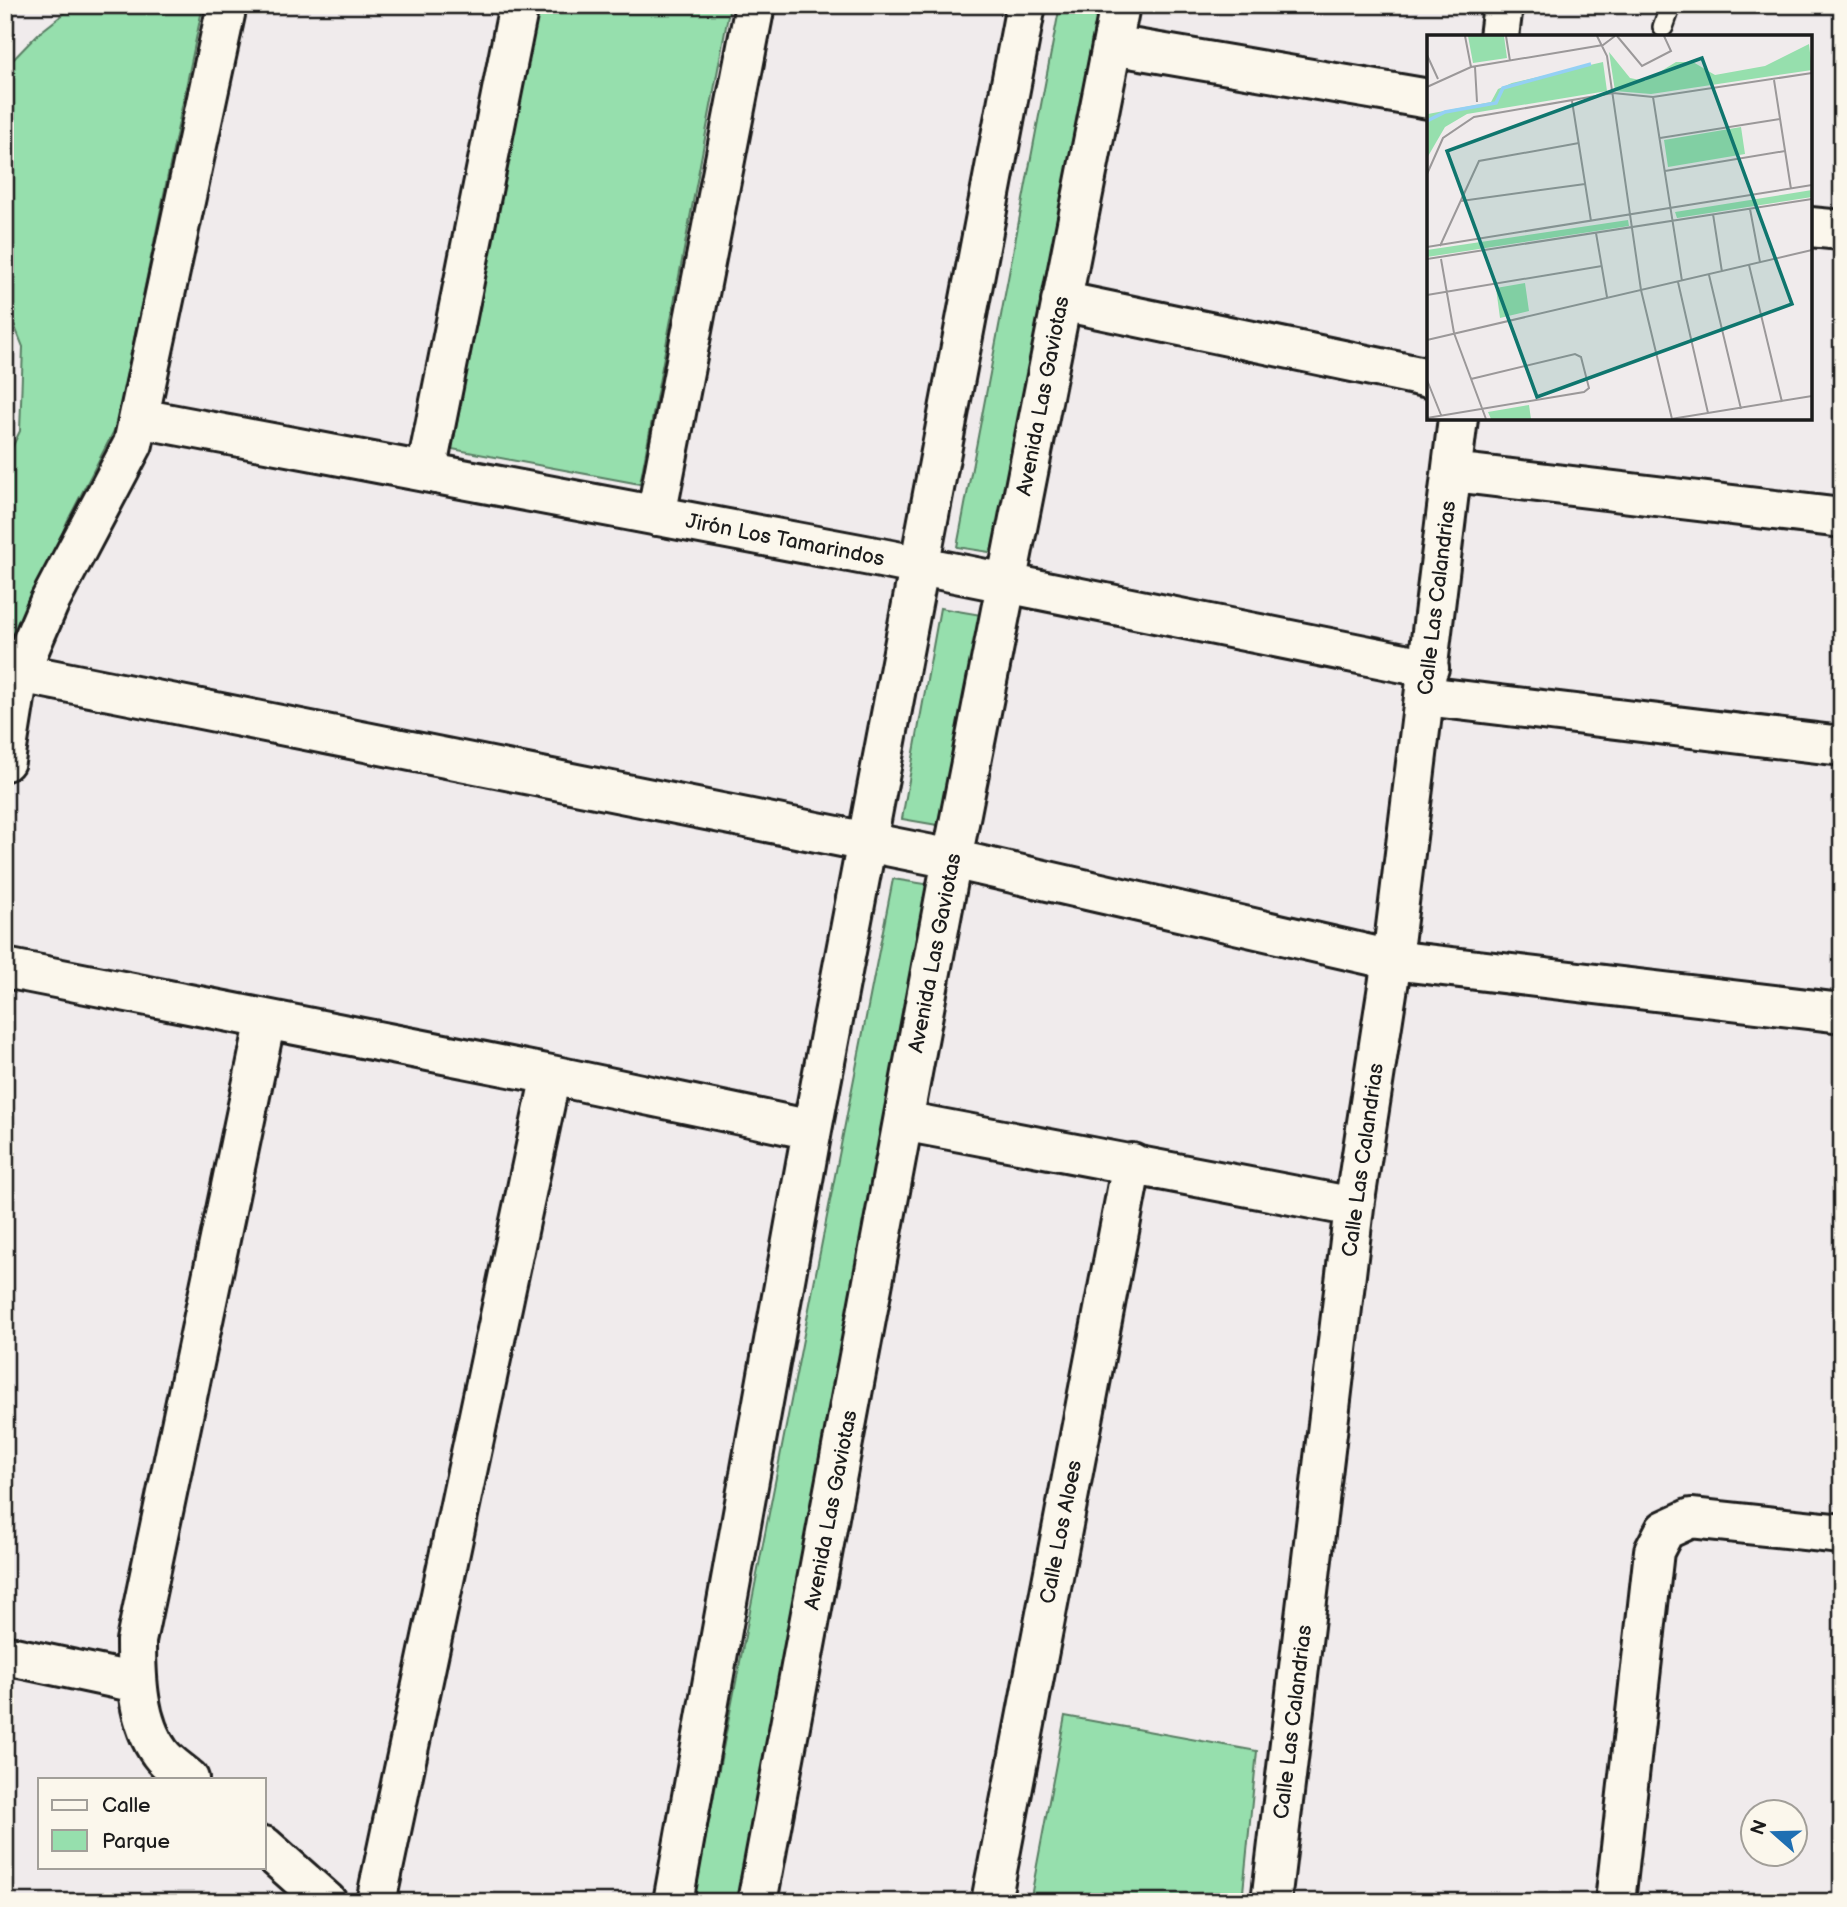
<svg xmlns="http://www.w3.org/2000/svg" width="1847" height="1907" font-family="'Balsamiq Sans',sans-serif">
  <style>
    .green { fill: #96dfad; stroke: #597e64; stroke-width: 2 }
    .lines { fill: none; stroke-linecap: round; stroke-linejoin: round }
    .lane-casing { stroke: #1c1c1c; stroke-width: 24 }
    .street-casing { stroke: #1c1c1c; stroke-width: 44 }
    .lane { stroke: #fbf7ec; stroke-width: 19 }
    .street { stroke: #fbf7ec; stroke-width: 38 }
    .labels { text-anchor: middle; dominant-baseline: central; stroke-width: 5; stroke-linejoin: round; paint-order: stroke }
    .street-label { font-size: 21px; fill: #1c1c1c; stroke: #fbf7ec }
    .inset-river { fill: none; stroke: #94d0f4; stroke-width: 3.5 }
    .inset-road { fill: none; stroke: #9b9899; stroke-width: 2 }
    .view { fill: #0f766e; fill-opacity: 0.15; stroke: #0f766e; stroke-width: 3.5 }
    .inset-edge { fill: none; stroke: #1c1c1c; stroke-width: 3.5 }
  </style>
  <rect width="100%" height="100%" fill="#f0ebec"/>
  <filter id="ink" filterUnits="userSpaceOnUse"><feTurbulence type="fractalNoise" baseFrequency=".0143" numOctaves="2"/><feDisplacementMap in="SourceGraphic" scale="14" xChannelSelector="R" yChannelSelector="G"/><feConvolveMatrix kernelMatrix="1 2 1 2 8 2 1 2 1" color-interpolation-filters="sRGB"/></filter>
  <g filter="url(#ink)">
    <!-- green -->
    <path class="green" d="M75,5H203L116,427L67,522L12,657L5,656V462L20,431L23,347L5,302V68L38,34Z
      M536,5H730L640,484L452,449Z
      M1060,5H1109L1002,554L957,547Z
      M940,608L987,616L949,827L902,819Z
      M893,879L938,886L742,1902H693Z
      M1065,1716L1257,1751L1242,1902H1030Z"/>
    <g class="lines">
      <!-- lane casing -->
      <g class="lane-casing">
        <path id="lane" d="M1663,27L1671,5"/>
      </g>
      <!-- street casing -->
      <g class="street-casing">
        <path id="street" d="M1499,37L1503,5
          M1112,45L1429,99
          M1810,227L1842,230
          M1061,301L1429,378
          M139,418L881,558L1429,668
          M426,472L519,5
          M1453,472L1842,518
          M656,516L755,5
          M5,670L952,859L1392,960L1842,1013
          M1425,696L1842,746
          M5,761L19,673L49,603L133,444L227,5
          M5,968L551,1075L812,1130
          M903,1121L1354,1207
          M5,1655L137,1683
          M189,1779C180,1771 167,1763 160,1753C137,1722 136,1677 136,1641L266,1019
          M264,1846L327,1902
          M376,1902L551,1075
          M673,1902L812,1130L1026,5
          M757,1902L952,859L1120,5
          M991,1902L1132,1163
          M1271,1902L1354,1207L1392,960L1458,418
          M1615,1902L1654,1551L1665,1530L1691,1518L1842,1534"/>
      </g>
      <!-- lane -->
      <use href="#lane" class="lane"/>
      <!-- street -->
      <use href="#street" class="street"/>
    </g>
  </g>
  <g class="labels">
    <!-- street labels -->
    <g class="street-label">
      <text transform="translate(1043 396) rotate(-79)">Avenida Las Gaviotas</text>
      <text transform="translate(785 540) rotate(11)">Jirón Los Tamarindos</text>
      <text transform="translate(1437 598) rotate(-83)">Calle Las Calandrias</text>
      <text transform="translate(935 953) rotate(-79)">Avenida Las Gaviotas</text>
      <text transform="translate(1363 1160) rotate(-82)">Calle Las Calandrias</text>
      <text transform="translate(831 1510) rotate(-79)">Avenida Las Gaviotas</text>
      <text transform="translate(1061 1532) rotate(-79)">Calle Los Aloes</text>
      <text transform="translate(1293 1722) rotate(-83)">Calle Las Calandrias</text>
    </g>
  </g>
  <!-- overview -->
  <g transform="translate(1427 35)">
    <rect width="385" height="385" fill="#f0ebec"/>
    <path d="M41,1H77L80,23L46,28ZM382,9L385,35L224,59L188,56L182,17L203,43L218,46L249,27H266L288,40L338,31ZM176,27L180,56L40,79L18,92L0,123L1,79L64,67L71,54L85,48ZM314,92L318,119L241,132L237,105ZM385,155V162L250,183L248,177ZM201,185L202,191L0,222V215ZM98,248L102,276L73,283L69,253ZM102,370L104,384H64L61,377Z" fill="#96dfad"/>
    <path class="inset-river" d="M0,86L18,77L69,68L76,53L164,29"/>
    <path class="inset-road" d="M38,1L44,32M79,1L83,26M170,1L180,21L214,255L245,384M190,1L215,31L244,16L237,1M0,20L11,44M48,32L50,67M347,45L364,154M0,52L44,32L176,10L188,1M226,62L255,246M145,66L164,186M233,103L353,84M238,136L358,116M0,139L16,103L47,82L186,58L226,62L385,38M34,166L158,149M323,174L333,227M286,179L295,237M169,198L180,262M13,211L52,126L152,108M0,212L385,150M0,224L385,164M14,224L27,298L59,384M322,230L355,367M282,240L314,374M251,247L281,378M0,260L175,231M0,305L385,215M0,345L14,380M0,383L157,357L162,353L154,322L148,319L44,344M244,384L385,361"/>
    <path class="view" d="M275,23L365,269L110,362L20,116Z"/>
    <rect width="385" height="385" class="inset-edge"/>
  </g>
  <!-- margin -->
  <rect width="1847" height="1907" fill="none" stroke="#fbf7ec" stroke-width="28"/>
  <rect x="14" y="14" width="1819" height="1879" fill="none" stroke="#1c1c1c" stroke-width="2.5" filter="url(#ink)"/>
  <!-- legend -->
  <rect x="38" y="1778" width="228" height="91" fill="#fbf7ec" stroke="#a29f99" stroke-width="2"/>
  <rect x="52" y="1800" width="35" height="10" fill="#fbf7ec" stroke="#a29f99" stroke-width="2"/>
  <text x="102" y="1812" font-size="21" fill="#1c1c1c">Calle</text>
  <rect x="52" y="1830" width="35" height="21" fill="#96dfad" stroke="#a29f99" stroke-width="2"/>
  <text x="102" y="1848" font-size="21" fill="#1c1c1c">Parque</text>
  <!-- north arrow -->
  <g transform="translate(1774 1833) rotate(290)"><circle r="33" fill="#fbf7ec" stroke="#a29f99" stroke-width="2"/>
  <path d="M0-5L12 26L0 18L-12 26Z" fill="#1f6fb2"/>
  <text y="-10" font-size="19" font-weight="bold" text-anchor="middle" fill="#1c1c1c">N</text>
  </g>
</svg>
